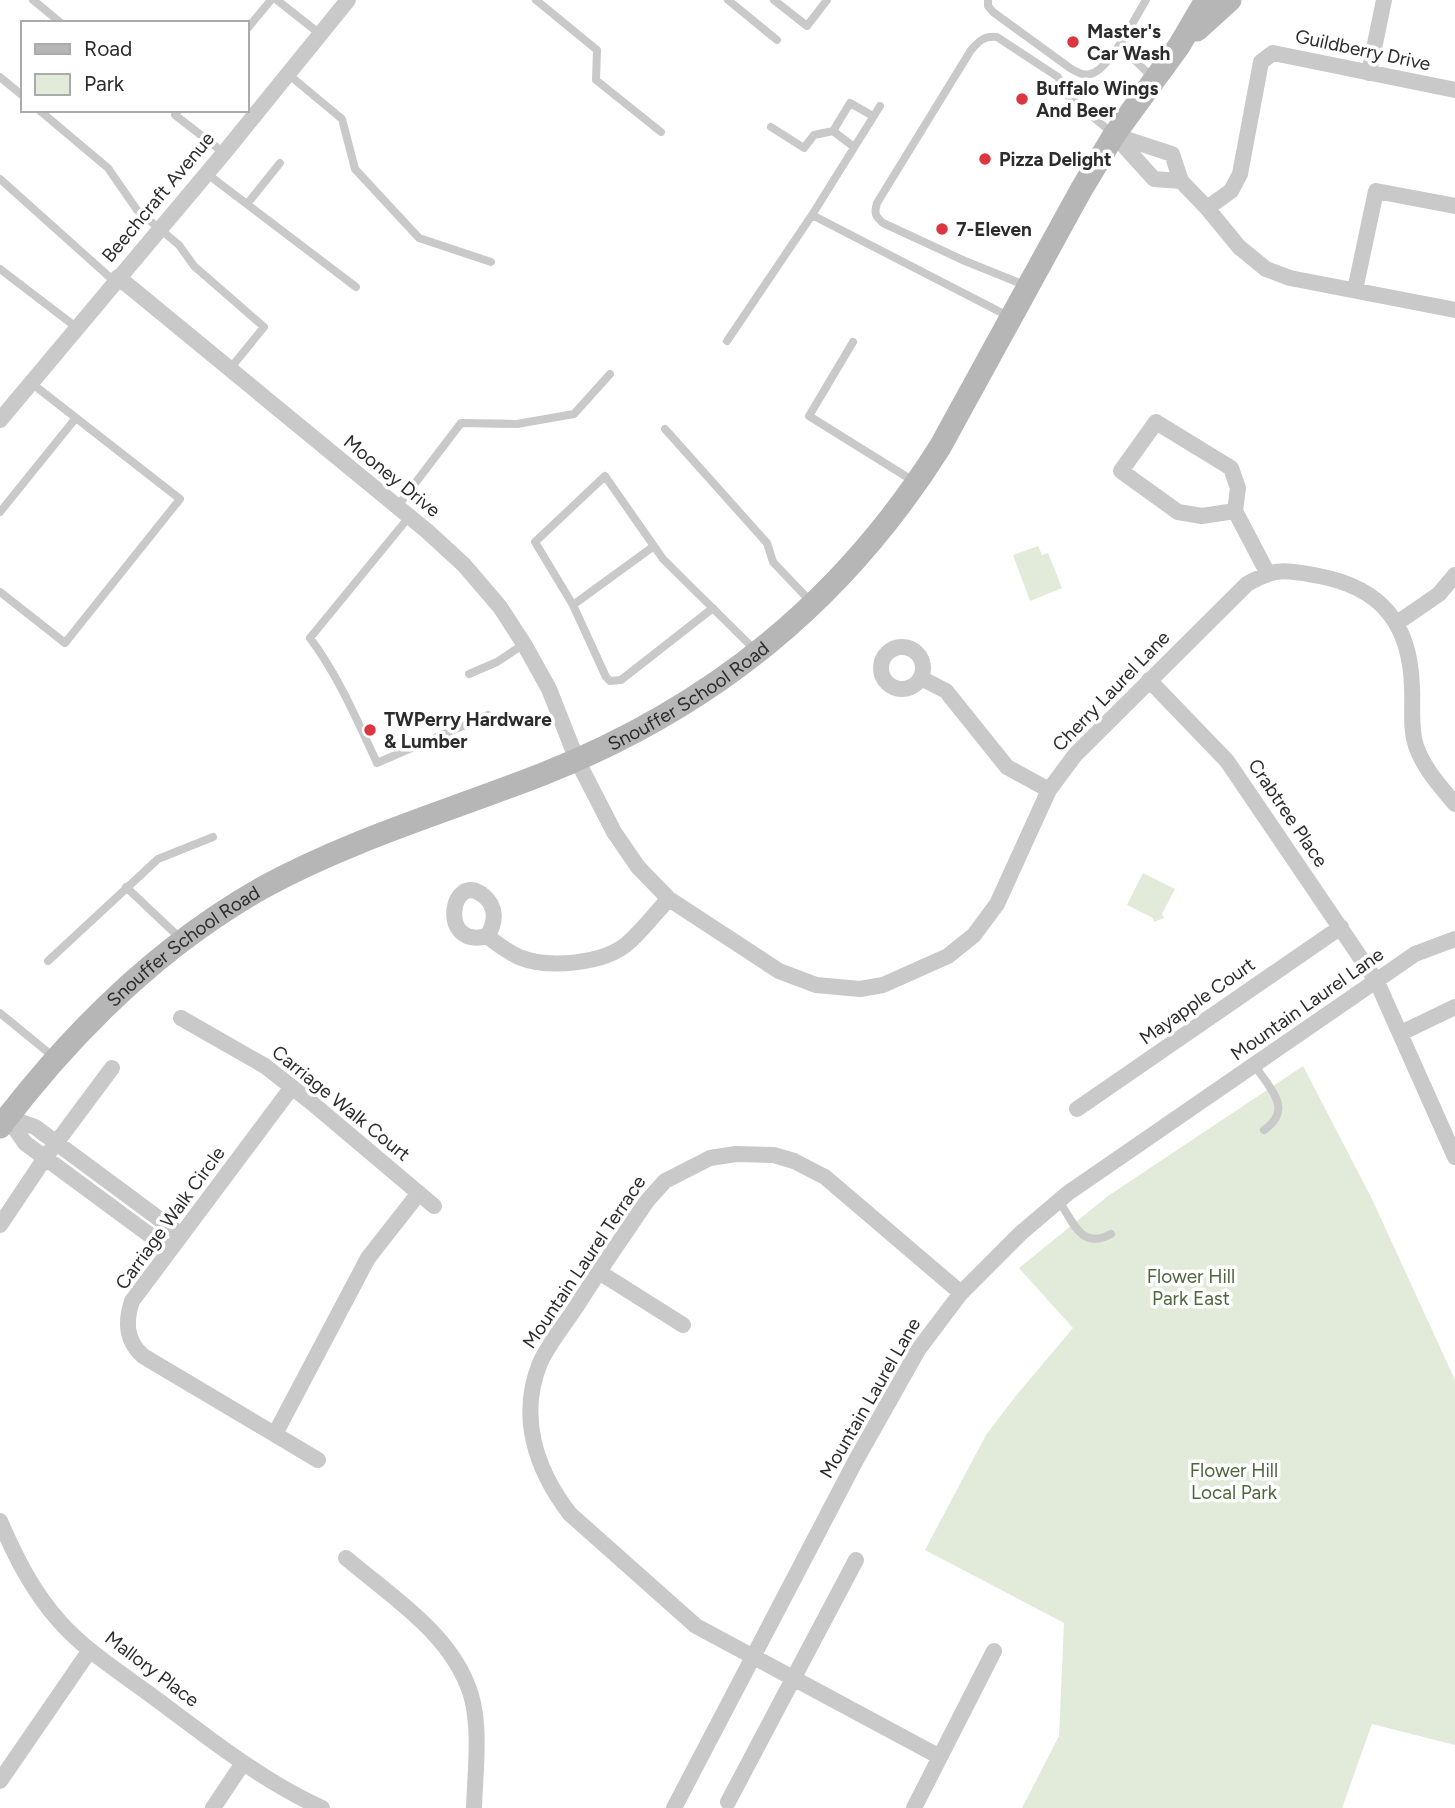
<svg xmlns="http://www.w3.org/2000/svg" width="1455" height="1808" font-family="Figtree,sans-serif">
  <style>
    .green { fill: #e2eada }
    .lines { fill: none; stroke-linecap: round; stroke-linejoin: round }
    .service { stroke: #c9c9c9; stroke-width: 8 }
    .minor { stroke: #c9c9c9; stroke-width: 16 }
    .secondary { stroke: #b6b6b6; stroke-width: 23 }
    .poi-dot { fill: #dc3641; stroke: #fff; stroke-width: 2.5 }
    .labels { text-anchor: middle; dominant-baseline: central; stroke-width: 7; stroke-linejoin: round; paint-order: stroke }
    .poi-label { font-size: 19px; font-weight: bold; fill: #2c2c2c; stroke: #fff; text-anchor: start }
    .street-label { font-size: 19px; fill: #2c2c2c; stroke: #fff }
    .park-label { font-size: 19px; fill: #4f663c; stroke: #fff }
  </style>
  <rect width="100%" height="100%" fill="#fff"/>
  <!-- green -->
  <path class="green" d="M1038,546L1042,555L1048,553L1062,588L1030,601L1013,555Z
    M1143,873L1175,889L1162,914L1164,918L1154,922L1153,918L1127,905Z
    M1303,1066L1372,1199L1455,1380V1745L1372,1724L1342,1808H1022L1059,1736L1064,1623L925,1550L986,1435L1015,1397L1073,1328L1019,1268L1108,1196Z"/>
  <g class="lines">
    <!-- service -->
    <path class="service" d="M33,0L61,23
      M277,0L320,34
      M536,0L597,50L596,80L661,132
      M728,0L777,40
      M774,0L807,26L827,0
      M988,0V6L993,12L1070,68C1076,72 1083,76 1090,74C1109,71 1136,16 1146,0
      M247,29L271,0
      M1119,45L1152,77
      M288,74L342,119L355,169L419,238L491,262
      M0,77L23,96
      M39,110L108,168L137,210L179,245L194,266L264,327L229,370
      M179,110L175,115L224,153
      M771,127L804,148L814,135L833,131
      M854,147L833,131L850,103L873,116
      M206,173L356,287
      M0,179L114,281
      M247,204L280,163
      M812,215L880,106
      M0,269L76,327
      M1027,286L965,261L883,223C875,216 874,213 877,203L971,50C980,40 984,36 997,37L1058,77L1067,95L1112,133
      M727,341L812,215L1008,316
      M853,342L809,416L915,482
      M665,429L767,543L773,562L812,603
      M397,507L461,423L517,424L574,414L610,374
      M0,512L75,419
      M409,517L310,638C339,677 357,720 377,763L488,715
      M0,592L65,643L180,499L30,382
      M573,605L654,546
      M713,608L621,680L610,681L606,677L573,605L535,542L605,476L663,559L756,651
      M469,674L497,662L524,644
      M126,887L181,939
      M48,961L158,859L213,837
      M0,1013L55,1058
      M1255,1066C1270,1089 1294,1109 1264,1130
      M1059,1201C1074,1223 1081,1250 1111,1234"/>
    <!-- minor -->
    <path class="minor" d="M1369,73L1384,0
      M1114,135L1172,154L1181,181L1207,208L1239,247L1266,269L1290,278L1455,310
      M1115,136L1154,179L1181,181
      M1207,208L1231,191L1240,174L1261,62L1273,53L1455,90
      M118,277L427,531L464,565L500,607L524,644L549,689L577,760L614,832L638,867L669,899L779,971L816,985L860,989L883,985L948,956L974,935L997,904L1049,790L1075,755L1247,584C1276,567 1286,570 1319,576C1382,588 1410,624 1412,687C1413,707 1410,728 1416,746C1424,769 1441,787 1455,804
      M1355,290L1376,191L1455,206
      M0,420L224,153L348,0
      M1235,511L1202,516L1178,512L1121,471L1156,422L1231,468L1238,488L1235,511L1267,572
      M1397,623L1439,594L1455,575
      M881 668a21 21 0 1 1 42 0a21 21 0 1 1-42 0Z
      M921,678L946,691L1007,767L1049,790
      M1149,680L1227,761L1377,982L1455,1157
      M487,936C496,923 497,907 484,896C451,868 437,950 487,936C497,944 507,951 519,957C548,969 604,964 628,943C643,930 655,913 669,899
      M181,1018L265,1066L312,1103L434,1206
      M1401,1033L1455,1007
      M292,1087L132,1301C125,1322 126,1341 143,1356L318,1460
      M1077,1109L1341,927
      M7,1117L25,1143L170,1250
      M7,1117L35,1127L181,1235
      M0,1225L45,1158L112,1068
      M599,1272L683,1325
      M275,1434L368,1258L419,1193
      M0,1521C16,1558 33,1592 60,1622C85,1650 118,1671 148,1693C204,1734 258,1779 322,1808
      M346,1558C392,1597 453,1635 471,1695C481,1728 475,1774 474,1808
      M940,1757L696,1626L570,1514C536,1470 518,1417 540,1363C549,1343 566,1323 578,1304C600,1269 624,1235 647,1201L665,1181L710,1158L736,1154L774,1155L794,1161L825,1177L961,1293
      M0,1781L90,1650
      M728,1802L856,1560
      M213,1808L243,1763
      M674,1808L856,1460L918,1350L961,1293L1021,1233L1068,1193L1415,954L1455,939
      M914,1808L994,1651"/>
    <!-- secondary -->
    <g class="secondary">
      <path d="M1197,30L1230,0"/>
      <path id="s1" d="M0,1127C72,1032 158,947 262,888C351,839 449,811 543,774C712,707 843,601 940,447L1081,190L1114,135L1179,46L1206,0"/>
    </g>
  </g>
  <!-- markers -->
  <g class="poi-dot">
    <circle cx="1073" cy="42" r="7"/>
    <circle cx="1022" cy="99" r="7"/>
    <circle cx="985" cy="159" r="7"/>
    <circle cx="942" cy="229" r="7"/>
    <circle cx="370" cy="730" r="7"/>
  </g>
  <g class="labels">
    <!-- poi labels -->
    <g class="poi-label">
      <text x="1087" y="31">Master's<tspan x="1087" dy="22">Car Wash</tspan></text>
      <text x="1036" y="88">Buffalo Wings<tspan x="1036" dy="22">And Beer</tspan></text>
      <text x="999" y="159">Pizza Delight</text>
      <text x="956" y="229">7-Eleven</text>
      <text x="384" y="719">TWPerry Hardware<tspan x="384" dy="22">&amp; Lumber</tspan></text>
    </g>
    <!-- street labels -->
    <g class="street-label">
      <text transform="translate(1363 50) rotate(12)">Guildberry Drive</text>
      <text transform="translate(158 197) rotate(-50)">Beechcraft Avenue</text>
      <text transform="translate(392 476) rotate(39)">Mooney Drive</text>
      <text transform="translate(1111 691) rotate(-46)">Cherry Laurel Lane</text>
      <text stroke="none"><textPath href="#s1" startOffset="826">Snouffer School Road</textPath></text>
      <text transform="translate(1288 813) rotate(56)">Crabtree Place</text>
      <text stroke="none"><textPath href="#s1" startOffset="259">Snouffer School Road</textPath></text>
      <text transform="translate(1197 1001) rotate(-35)">Mayapple Court</text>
      <text transform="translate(1307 1004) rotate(-35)">Mountain Laurel Lane</text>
      <text transform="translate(341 1103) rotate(39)">Carriage Walk Court</text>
      <text transform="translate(170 1218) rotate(-54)">Carriage Walk Circle</text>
      <text transform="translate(584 1262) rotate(-56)">Mountain Laurel Terrace</text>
      <text transform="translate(870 1398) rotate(-60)">Mountain Laurel Lane</text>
      <text transform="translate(152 1669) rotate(37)">Mallory Place</text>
    </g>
    <!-- park labels -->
    <g class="park-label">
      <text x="1191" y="1276">Flower Hill<tspan x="1191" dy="22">Park East</tspan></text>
      <text x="1234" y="1470">Flower Hill<tspan x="1234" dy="22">Local Park</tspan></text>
    </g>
  </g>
  <!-- legend -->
  <rect x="21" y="21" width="228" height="91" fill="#ffffff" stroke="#ababab" stroke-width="2"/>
  <rect x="35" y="44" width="35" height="10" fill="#b6b6b6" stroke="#ababab" stroke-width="2"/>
  <text x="84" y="56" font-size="21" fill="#2c2c2c">Road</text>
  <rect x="35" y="74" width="35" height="21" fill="#e2eada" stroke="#ababab" stroke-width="2"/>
  <text x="84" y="91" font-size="21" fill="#2c2c2c">Park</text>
</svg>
